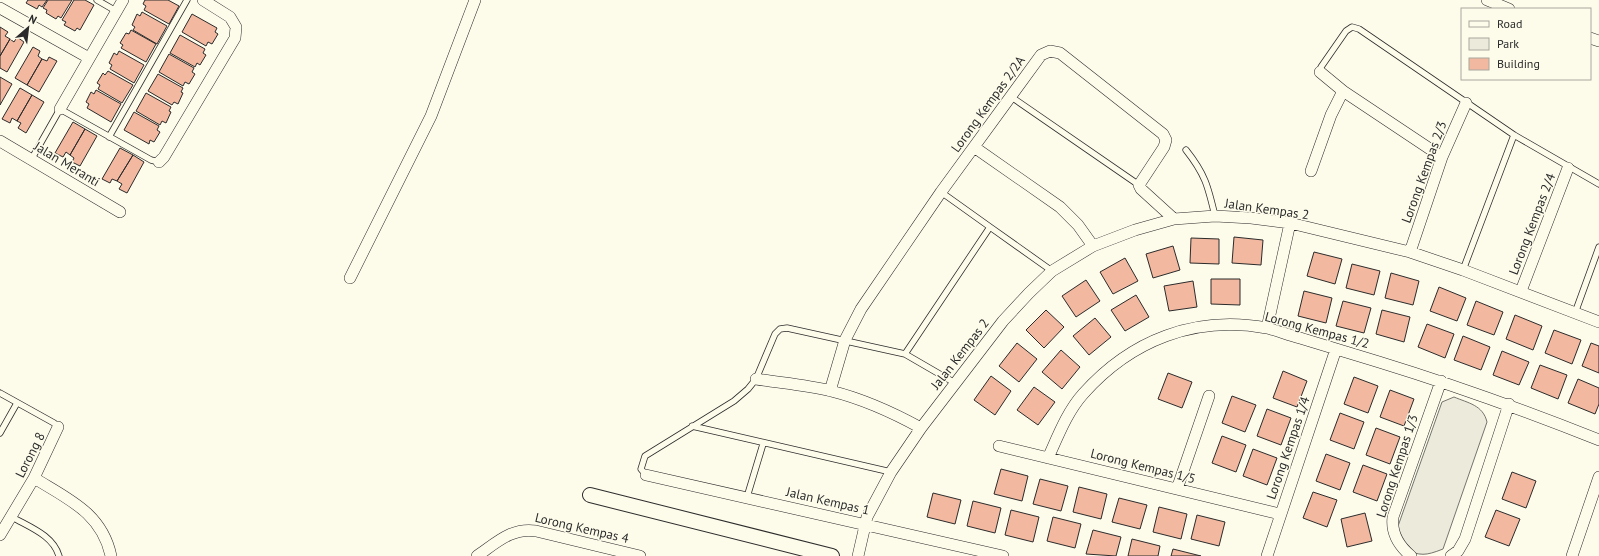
<svg xmlns="http://www.w3.org/2000/svg" width="1599" height="556" font-family="'PT Sans',sans-serif">
  <style>
    .green { fill: #ecebdb; stroke: #74746e }
    .building { fill: #f2b8a0; stroke: #2b2b2b }
    .lines { fill: none; stroke-linecap: round; stroke-linejoin: round }
    .service-casing { stroke: #2b2b2b; stroke-width: 7 }
    .minor-casing { stroke: #2b2b2b; stroke-width: 12 }
    .tertiary-casing { stroke: #2b2b2b; stroke-width: 16 }
    .service { stroke: #fdfbea; stroke-width: 5.5 }
    .minor { stroke: #fdfbea; stroke-width: 11 }
    .tertiary { stroke: #fdfbea; stroke-width: 14 }
    .labels { text-anchor: middle; dominant-baseline: central; stroke-width: 3; stroke-linejoin: round; paint-order: stroke }
    .street-label { font-size: 13px; fill: #2b2b2b; stroke: #fdfbea }
  </style>
  <rect width="100%" height="100%" fill="#fdfbea"/>
  <!-- green -->
  <path class="green" d="M1454,397C1468,403 1483,405 1487,422L1443,549C1425,556 1421,556 1403,549L1397,529L1442,402Z"/>
  <!-- building -->
  <path class="building" d="M28,0H47L42,7L39,5L37,9L26,3Z
    M48,0H72L61,18L58,16L56,19L46,13L47,10L43,8Z
    M74,0H85L94,5L80,30L77,28L75,31L64,25L66,22L62,20Z
    M145,0H168L179,6L169,24L144,10L146,6L143,4Z
    M142,12L167,26L157,44L133,30L135,27L132,25L137,14L140,16Z
    M192,14L217,28L215,32L218,34L212,44L208,42L206,46L182,32Z
    M0,27L8,32L5,36L10,39L0,56Z
    M131,30L156,44L146,62L121,48L123,45L120,43L126,33L129,34Z
    M180,35L205,49L203,53L206,55L200,65L197,63L195,67L170,53Z
    M17,37L24,42L7,72L0,68V56L10,39L14,42Z
    M33,47L40,51L38,56L42,59L27,85L15,78Z
    M119,51L144,65L134,83L110,69L112,65L109,63L114,53L117,55Z
    M169,54L194,68L192,72L195,74L189,84L185,82L183,86L159,72Z
    M49,57L57,61L39,92L27,85L42,59L47,61Z
    M108,71L133,85L122,103L98,89L100,85L97,83L103,73L105,75Z
    M158,74L183,88L181,92L183,93L178,104L174,102L172,105L148,91Z
    M0,77L12,84L0,105Z
    M20,88L32,95L17,121L12,118L10,123L2,119Z
    M96,90L121,104L111,122L87,108L89,104L86,102L91,92L94,94Z
    M146,93L171,107L169,111L171,112L166,123L162,121L160,125L136,111Z
    M32,95L44,102L26,133L18,128L21,123L17,121Z
    M134,112L159,126L157,130L160,132L154,142L150,140L149,144L124,130Z
    M73,122L85,129L70,155L66,152L63,157L55,153Z
    M85,129L97,136L80,166L72,162L74,158L70,155Z
    M120,148L133,155L117,181L112,179L110,183L102,179Z
    M133,155L144,162L127,193L119,189L122,184L117,181Z
    M1234,237L1263,240L1261,265L1232,263Z
    M1191,238L1219,239V264L1190,263Z
    M1173,246L1180,270L1153,278L1146,254Z
    M1314,252L1342,259L1335,284L1307,276Z
    M1125,258L1138,281L1113,294L1100,272Z
    M1352,264L1380,271L1374,295L1346,288Z
    M1391,273L1419,281L1413,305L1385,298Z
    M1211,279H1240V305L1211,304Z
    M1086,280L1100,301L1076,317L1062,296Z
    M1193,281L1197,307L1169,311L1164,286Z
    M1439,287L1466,298L1457,321L1430,311Z
    M1304,291L1332,298L1326,323L1298,316Z
    M1136,295L1149,317L1125,331L1111,310Z
    M1343,301L1371,308L1364,333L1336,326Z
    M1476,301L1503,312L1494,335L1467,325Z
    M1046,310L1064,327L1044,348L1026,330Z
    M1382,310L1410,317L1404,342L1376,334Z
    M1515,315L1542,326L1533,350L1506,339Z
    M1095,318L1111,337L1089,355L1073,336Z
    M1427,324L1454,334L1445,358L1418,347Z
    M1554,330L1581,340L1572,364L1545,353Z
    M1463,336L1490,347L1481,370L1454,360Z
    M1017,343L1037,359L1019,382L999,366Z
    M1591,343L1599,346V373L1582,366Z
    M1061,350L1080,367L1062,389L1042,372Z
    M1502,351L1529,362L1519,385L1493,375Z
    M1540,365L1567,375L1558,399L1531,388Z
    M1283,371L1307,381L1297,407L1273,398Z
    M1168,373L1192,382L1182,408L1158,399Z
    M991,376L1011,391L995,415L974,400Z
    M1354,377L1378,386L1368,413L1344,404Z
    M1578,379L1599,388V404L1595,414L1568,403Z
    M1034,387L1055,402L1038,425L1017,410Z
    M1390,390L1414,399L1404,426L1380,417Z
    M1232,396L1256,405L1245,432L1222,423Z
    M1267,409L1291,418L1281,445L1257,436Z
    M1340,413L1364,422L1354,449L1330,440Z
    M1376,428L1400,437L1390,464L1366,455Z
    M1222,436L1246,445L1236,472L1212,463Z
    M1253,449L1277,458L1267,485L1243,476Z
    M1326,454L1350,463L1340,490L1316,481Z
    M1363,465L1387,474L1377,501L1353,492Z
    M1001,469L1028,476L1022,501L994,494Z
    M1512,472L1536,481L1526,508L1502,499Z
    M1040,479L1068,486L1061,511L1033,504Z
    M1079,487L1107,494L1101,519L1073,512Z
    M1313,492L1337,500L1327,527L1303,518Z
    M933,493L961,500L955,524L927,517Z
    M1119,498L1147,505L1140,529L1112,522Z
    M973,501L1001,508L995,533L967,526Z
    M1159,507L1187,514L1181,539L1153,532Z
    M1011,510L1039,517L1033,542L1005,535Z
    M1496,510L1520,519L1509,546L1485,537Z
    M1365,513L1372,541L1347,547L1341,519Z
    M1197,515L1225,522L1219,546L1191,539Z
    M1053,517L1081,524L1075,548L1047,541Z
    M1093,530L1121,537L1116,556L1086,554Z
    M1132,539L1160,546L1158,556H1128Z
    M1173,549L1201,556H1171Z"/>
  <g class="lines">
    <!-- service casing -->
    <g class="service-casing">
      <path id="service" d="M97,0L116,11
        M1320,72L1321,67L1346,31L1352,27L1359,29L1514,135L1599,184
        M1010,96L1139,185
        M109,137L187,0
        M1186,150C1205,174 1208,186 1215,216
        M31,160L60,109L151,160L159,162
        M990,227L1052,271
        M1463,270L1514,135
        M1575,313L1599,247
        M905,354L990,227L941,192
        M0,393L54,423L58,427
        M692,426L891,472
        M0,433L17,403
        M646,475L641,469L645,456L734,401L748,389L756,379L775,334L780,329L787,328L905,354L955,383
        M747,497L763,444
        M12,517C29,527 53,535 59,556"/>
    </g>
    <!-- minor casing -->
    <g class="minor-casing">
      <path id="minor" d="M1487,0L1509,9
        M0,8L89,58
        M1590,38L1599,41
        M1320,72L1343,91L1442,157
        M60,109L123,0
        M0,141L120,212
        M974,147L1060,207L1078,225L1093,246
        M159,162L164,157L235,38L236,27L230,17L203,0
        M1311,171L1331,115L1343,91
        M1410,252L1442,157L1466,103
        M350,278L431,116L475,0
        M1521,291L1568,168
        M1267,328L1290,223
        M756,379C781,383 807,385 831,391C863,399 892,412 921,428
        M830,391L845,340L861,309L941,192L1041,55L1050,51L1060,53L1163,134L1166,140L1164,147L1139,185L1141,189L1174,219
        M999,446L1280,514
        M1048,458C1058,436 1067,412 1083,394C1131,340 1195,315 1267,328C1278,331 1289,335 1300,338C1327,346 1353,354 1379,362C1454,385 1526,411 1599,440
        M646,475L1003,556
        M34,478C68,499 102,513 111,556
        M1177,489L1209,396
        M0,535L34,478L58,427
        M477,556C496,543 512,527 536,531L640,556
        M858,556L867,517L891,472L921,428L1003,321L1029,293L1052,271L1093,246L1135,230L1174,219L1215,216L1251,218L1290,223L1410,252L1463,270L1599,322
        M1267,556L1336,349
        M1411,556C1399,546 1391,533 1393,517L1441,381
        M1451,556L1458,551L1465,539L1509,404
        M1572,556L1599,477"/>
    </g>
    <!-- tertiary casing -->
    <g class="tertiary-casing">
      <path id="tertiary" d="M590,495L832,556"/>
    </g>
    <!-- service -->
    <use href="#service" class="service"/>
    <!-- minor -->
    <use href="#minor" class="minor"/>
    <!-- tertiary -->
    <use href="#tertiary" class="tertiary"/>
  </g>
  <g class="labels">
    <!-- street labels -->
    <g class="street-label">
      <text transform="translate(988 104) rotate(-54)">Lorong Kempas 2/2A</text>
      <text transform="translate(67 164) rotate(31)">Jalan Meranti</text>
      <text transform="translate(1424 172) rotate(-70)">Lorong Kempas 2/3</text>
      <text transform="translate(1267 209) rotate(8)">Jalan Kempas 2</text>
      <text transform="translate(1532 224) rotate(-69)">Lorong Kempas 2/4</text>
      <text transform="translate(1317 330) rotate(15)">Lorong Kempas 1/2</text>
      <text transform="translate(960 354) rotate(-52)">Jalan Kempas 2</text>
      <text transform="translate(1288 448) rotate(-71)">Lorong Kempas 1/4</text>
      <text transform="translate(30 455) rotate(-63)">Lorong 8</text>
      <text transform="translate(1143 466) rotate(14)">Lorong Kempas 1/5</text>
      <text transform="translate(1397 466) rotate(-72)">Lorong Kempas 1/3</text>
      <text transform="translate(828 501) rotate(13)">Jalan Kempas 1</text>
      <text transform="translate(582 528) rotate(13)">Lorong Kempas 4</text>
    </g>
  </g>
  <!-- legend -->
  <rect x="1461" y="8" width="130" height="72" fill="#fdfbea" stroke="#a9a89e"/>
  <rect x="1469" y="21" width="20" height="6" fill="#fdfbea" stroke="#a9a89e"/>
  <text x="1497" y="28" font-size="12" fill="#2b2b2b">Road</text>
  <rect x="1469" y="38" width="20" height="12" fill="#ecebdb" stroke="#a9a89e"/>
  <text x="1497" y="48" font-size="12" fill="#2b2b2b">Park</text>
  <rect x="1469" y="58" width="20" height="12" fill="#f2b8a0" stroke="#a9a89e"/>
  <text x="1497" y="68" font-size="12" fill="#2b2b2b">Building</text>
  <!-- north arrow -->
  <g transform="translate(28 28) rotate(28)" stroke="#fdfbea" stroke-width="3" paint-order="stroke">
  <path d="M0-3L7 15L0 10L-7 15Z" fill="#2b2b2b"/>
  <text y="-6" font-size="11" font-weight="bold" text-anchor="middle" fill="#2b2b2b">N</text>
  </g>
</svg>
